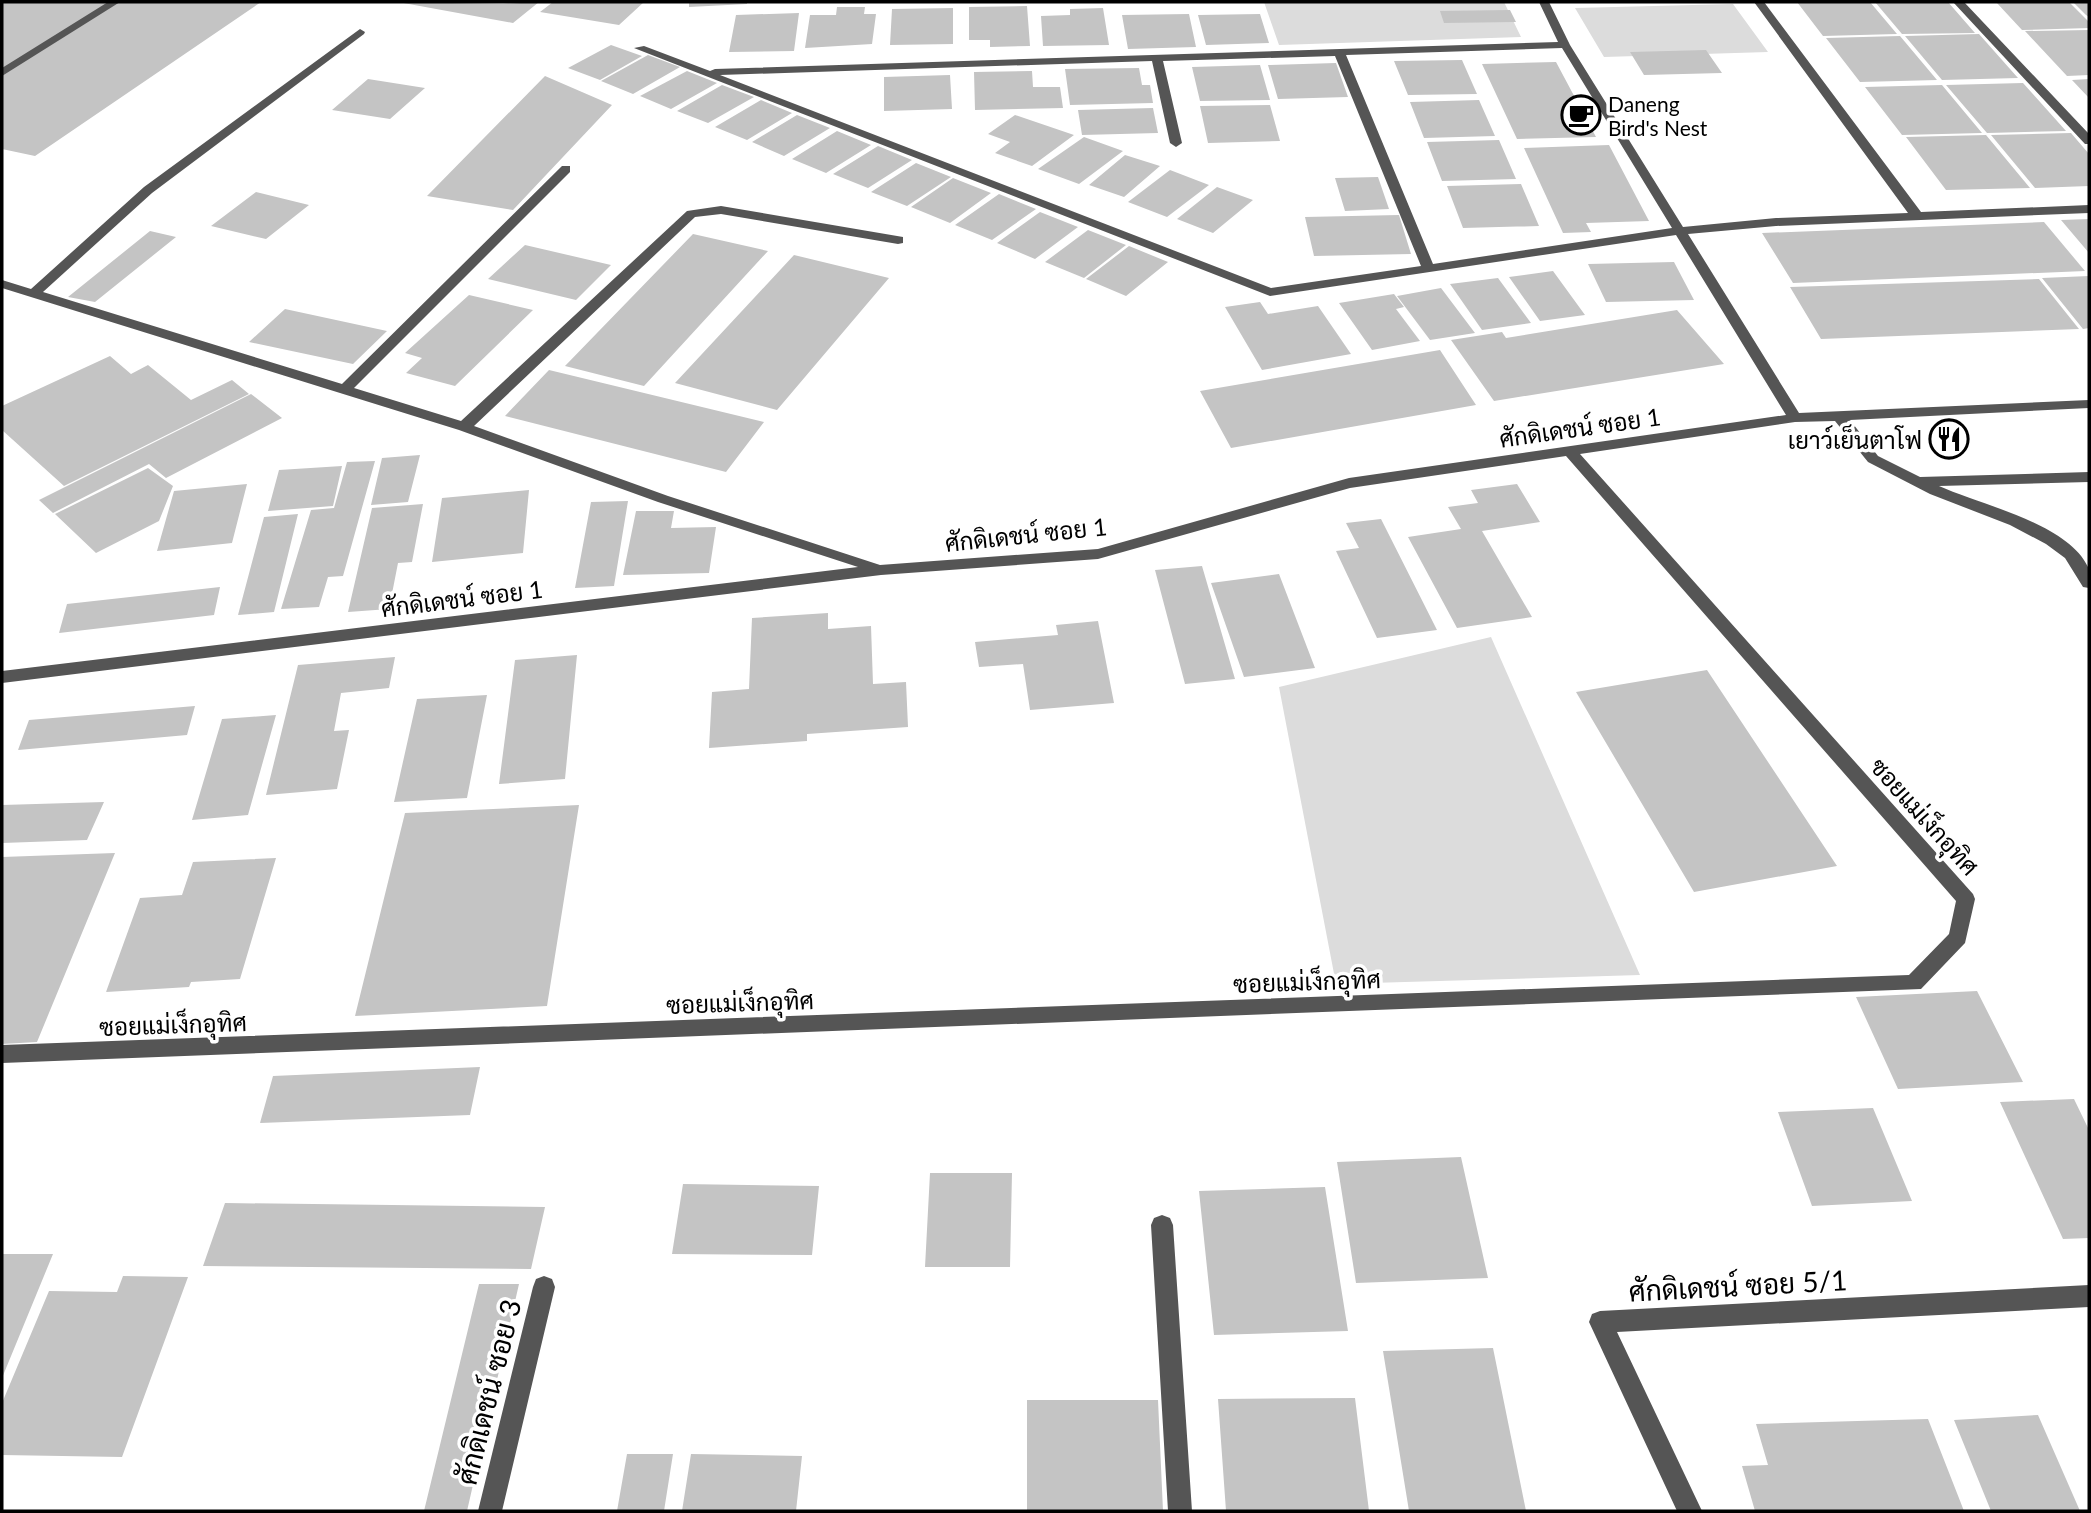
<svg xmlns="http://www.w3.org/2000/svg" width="2091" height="1513" font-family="Lato,Sarabun,sans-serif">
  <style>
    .green { fill: #dcdcdc }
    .building { fill: #c4c4c4 }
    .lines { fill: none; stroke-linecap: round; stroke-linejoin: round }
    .minor { fill: #555; fill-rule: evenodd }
    .labels { text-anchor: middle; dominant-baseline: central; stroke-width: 7; stroke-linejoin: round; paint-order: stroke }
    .far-poi-label { font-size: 21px; fill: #000; stroke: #fff; text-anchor: start }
    .street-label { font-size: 24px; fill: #000; stroke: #fff }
    .poi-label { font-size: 24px; fill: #000; stroke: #fff; text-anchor: end }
    .near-street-label { font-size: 28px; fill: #000; stroke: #fff }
  </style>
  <rect width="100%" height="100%" fill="#fff"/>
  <!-- green -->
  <path class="green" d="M1264,2H1504L1521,37L1279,45Z
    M1733,4L1768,52L1604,57L1575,8Z
    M1491,637L1640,975L1336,984L1279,687Z"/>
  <!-- building -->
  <path class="building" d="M2,2H261L35,156L2,149Z
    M398,2L503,4L539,2L513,23Z
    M553,2H644L619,25L540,12Z
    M689,2H747V4L689,7Z
    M1797,2H1870L1897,34L1823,36Z
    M1875,2H1948L1975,33L1902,34Z
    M1996,2H2069L2089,22V28L2022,30Z
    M2073,2H2089V17L2086,15Z
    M1027,6L1030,46L990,47V40H969V7Z
    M837,7H865L864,14H876L872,44L805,48L810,15H836Z
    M953,8V44L890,45L892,9Z
    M1103,8L1109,45L1043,46L1041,16L1070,15V9Z
    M1510,10L1516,22L1444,23L1440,11Z
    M799,13L794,51L729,52L736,15Z
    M1189,14L1196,47L1128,49L1122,15Z
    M1260,14L1269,43L1206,45L1198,15Z
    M2089,30V75L2067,76L2025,31Z
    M1979,34L2018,78L1942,80L1905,36Z
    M1900,36L1937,80L1860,82L1826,38Z
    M611,45L642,56L600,80L568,68Z
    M1706,50L1722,73L1644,75L1630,52Z
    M648,55L680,67L633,94L601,81Z
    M1462,60L1477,94L1408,95L1394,61Z
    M1556,62L1596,137L1517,139L1482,64Z
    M1336,63L1348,97L1278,99L1268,65Z
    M1260,65L1270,100L1200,101L1192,67Z
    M1139,68L1142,85H1150L1153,103L1070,105L1065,69Z
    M687,71L717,83L671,109L640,96Z
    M1032,71L1033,87H1060L1063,108L975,110L974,72Z
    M950,75L952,109L884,111V77Z
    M545,76L612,105L513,210L427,196Z
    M368,79L425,88L390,119L332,110Z
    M2089,79V98L2072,80Z
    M2023,83L2066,131L1987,133L1946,85Z
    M722,85L754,97L708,123L677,111Z
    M1942,85L1982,133L1902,135L1865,87Z
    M761,100L792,113L747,140L715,127Z
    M1479,100L1495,136L1424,138L1410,102Z
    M1270,105L1280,141L1208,143L1200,106Z
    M1153,108L1158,133L1082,135L1078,110Z
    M797,115L830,128L784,156L752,142Z
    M1015,115L1074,135L1032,166L995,153L1010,142L988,134Z
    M837,131L871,145L826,173L792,159Z
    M2071,133L2089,154V186L2035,188L1991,135Z
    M1986,135L2030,188L1946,190L1906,137Z
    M1084,137L1123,151L1079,184L1038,169Z
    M1499,140L1516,179L1442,181L1427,142Z
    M1609,145L1649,221L1586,223L1591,232L1563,233L1524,148Z
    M878,146L912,160L868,188L833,174Z
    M1125,155L1160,166L1124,197L1089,185Z
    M916,163L951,177L907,206L871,192Z
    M1170,170L1209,185L1167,217L1128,202Z
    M1378,177L1389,209L1345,211L1335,178Z
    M953,178L991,193L950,223L911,207Z
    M1521,184L1539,226L1463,228L1447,186Z
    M1217,187L1253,200L1213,233L1177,219Z
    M256,192L309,205L266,239L211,226Z
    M999,194L1036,209L992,240L955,225Z
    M1040,212L1078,227L1035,259L997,243Z
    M1399,215L1411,254L1314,256L1305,217Z
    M2089,219V253L2061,220Z
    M2044,222L2085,271L1793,283L1762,233Z
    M1088,230L1126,245L1084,278L1045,262Z
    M150,231L176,237L95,302L68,297Z
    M693,234L768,251L644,386L565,366Z
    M525,245L611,265L576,300L488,279Z
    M1129,246L1168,262L1126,296L1086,279Z
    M794,255L889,278L777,410L675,383Z
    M1674,262L1694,300L1606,302L1588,264Z
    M1553,271L1585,315L1540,321L1509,277Z
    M2089,276V328L2083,329L2042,278Z
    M1498,278L1531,323L1482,330L1450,284Z
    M2039,279L2079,329L1821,339L1790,287Z
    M1441,288L1475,333L1430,340L1397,296Z
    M1394,294L1404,307L1396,309L1420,341L1372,350L1339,303Z
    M469,295L533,310L455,386L406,373L422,358L405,353Z
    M1260,302L1268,314L1318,306L1351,354L1262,370L1225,307Z
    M285,309L387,331L353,364L249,342Z
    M1677,310L1724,364L1494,401L1451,340L1502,332L1506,338Z
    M1440,350L1476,405L1231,448L1200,391Z
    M110,356L131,374L148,365L191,400L232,380L249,394L64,486L2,430V406Z
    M549,370L764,422L726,472L505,416Z
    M251,394L282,418L166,478L149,464L53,513L39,500Z
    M420,455L408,502L371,505L382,458Z
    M375,461L343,576L328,577L319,607L281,609L311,510L334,508L347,462Z
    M342,466L333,506L268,511L279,470Z
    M148,468L173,486L159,521L96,553L55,514Z
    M247,484L232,543L157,551L174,491Z
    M1517,484L1540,522L1482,531L1532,617L1457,628L1408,537L1461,529L1448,507L1478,503L1471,490Z
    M529,490L523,553L432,562L442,498Z
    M628,501L614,586L575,588L591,502Z
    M423,504L412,562L398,563L389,609L348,612L372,508Z
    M636,511H674L671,528L716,527L709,573L623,575Z
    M298,514L274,612L238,615L264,517Z
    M1381,519L1437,630L1377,638L1336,551L1359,548L1346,523Z
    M1202,566L1235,679L1185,684L1155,570Z
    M1279,574L1315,668L1244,677L1211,583Z
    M220,587L214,615L59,633L67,604Z
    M828,613V629L871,626L873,684L906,682L908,727L807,734V741L709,748L712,692L749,689L752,618Z
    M1098,621L1114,703L1030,710L1023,664L979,667L975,642L1058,635L1056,625Z
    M577,655L565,779L499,784L515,660Z
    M395,657L389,688L341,693L334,731L349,730L337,789L266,795L298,665Z
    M1707,670L1837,866L1694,892L1576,692Z
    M487,695L467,798L394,802L417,699Z
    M195,706L187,735L18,750L29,720Z
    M276,715L248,815L192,820L222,719Z
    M104,802L87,840L2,843V805Z
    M579,805L547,1006L355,1016L405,813Z
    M115,853L37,1042L2,1044V857Z
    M276,858L240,979L191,982L189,987L106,992L140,898L182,895L193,862Z
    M1977,991L2023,1082L1898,1089L1856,997Z
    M480,1067L470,1115L260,1123L273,1076Z
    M2074,1099L2089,1130V1238L2063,1239L2000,1102Z
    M1873,1108L1912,1201L1812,1206L1778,1112Z
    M1461,1157L1488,1278L1356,1283L1337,1162Z
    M930,1173H1012L1010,1267H925Z
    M683,1184L819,1186L812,1255L672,1254Z
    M1325,1187L1348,1331L1214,1335L1199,1191Z
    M225,1203L545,1207L531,1269L203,1266Z
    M2,1254H53L2,1378Z
    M123,1276L188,1277L122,1457L2,1455V1403L49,1291L117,1292Z
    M479,1284H519L467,1511H424Z
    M1493,1348L1526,1511H1409L1383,1351Z
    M1355,1398L1369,1511H1226L1218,1399Z
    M1027,1400H1158L1163,1511H1027Z
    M2038,1415L2080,1511H1991L1954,1420Z
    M1928,1419L1964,1511H1755L1742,1466L1768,1465L1756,1424Z
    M627,1454H673L664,1511H617Z
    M691,1454L802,1456L796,1511H682Z"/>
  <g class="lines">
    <!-- minor -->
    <path class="minor" d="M108,2H120L2,76V68Z
      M1539,2H1549L1570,45L1683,227L1776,218L1908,213L1754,2H1764L1921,212L2089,205V213L1776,226L1688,234L1799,413L2089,400V408L1850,420L1878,456L1920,477L2089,472V482L1939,486C1981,505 2067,523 2088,567C2090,573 2089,582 2089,588L2083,587L2065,558L2046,544L2010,525L1930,494L1868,462L1835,421L1795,422L1580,454L1973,894L1975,899L1965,943L1921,989L2,1063V1045L1909,975L1949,934L1956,901L1566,456L1350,488L1098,559L881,575L2,683V671L858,567L658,502L459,430L2,288V280L31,289L144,187L360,29L365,32L364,34L152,193L43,292L342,384L562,166H570V172L354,388L461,421L687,211L721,206L903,237V243L898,244L721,214L695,217L474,426L668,496L880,565L1098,549L1349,478L1786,415L1676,235L1270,296L634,48L644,46L710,71L715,69L1558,42ZM1562,48L1672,228L1433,264L1346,55ZM1335,56L1421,266L1271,288L720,75L1152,61L1170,143L1176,147L1182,143L1163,61Z
      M1953,2H1964L2089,134V144H2085Z
      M1162,1215L1170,1218L1173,1225L1192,1511H1168L1151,1225L1154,1218Z
      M544,1276L552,1279L555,1287L502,1511H478L533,1287L536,1279Z
      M2089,1285V1307L1617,1332L1702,1511H1677L1589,1322L1592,1314L1600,1311Z"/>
  </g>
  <!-- icons -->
  <defs>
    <g id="cafe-ring" transform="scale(2.0125)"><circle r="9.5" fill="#fff" stroke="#000" stroke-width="1.5"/><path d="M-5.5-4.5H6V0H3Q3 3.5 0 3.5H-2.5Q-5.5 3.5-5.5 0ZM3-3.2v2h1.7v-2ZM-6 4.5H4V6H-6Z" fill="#000"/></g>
    <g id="restaurant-ring" transform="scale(2.0125)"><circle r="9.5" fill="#fff" stroke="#000" stroke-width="1.5"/><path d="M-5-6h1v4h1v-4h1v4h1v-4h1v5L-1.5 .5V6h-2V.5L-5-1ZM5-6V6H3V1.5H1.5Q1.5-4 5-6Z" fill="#000"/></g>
  </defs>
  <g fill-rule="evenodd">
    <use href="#cafe-ring" x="1581" y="115"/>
    <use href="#restaurant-ring" x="1949" y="439"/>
  </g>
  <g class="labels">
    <!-- far-poi labels -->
    <g class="far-poi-label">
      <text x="1608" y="103">Daneng<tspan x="1608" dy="24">Bird's Nest</tspan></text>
    </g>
    <!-- street labels -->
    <g class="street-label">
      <text transform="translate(1580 427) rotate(-8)">ศักดิเดชน์ ซอย 1</text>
      <text transform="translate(1026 534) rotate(-6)">ศักดิเดชน์ ซอย 1</text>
      <text transform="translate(462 598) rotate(-7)">ศักดิเดชน์ ซอย 1</text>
      <text transform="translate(1925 816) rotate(48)">ซอยแม่เง็กอุทิศ</text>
      <text transform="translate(1307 981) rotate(-2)">ซอยแม่เง็กอุทิศ</text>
      <text transform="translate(740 1002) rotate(-2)">ซอยแม่เง็กอุทิศ</text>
      <text transform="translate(173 1024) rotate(-2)">ซอยแม่เง็กอุทิศ</text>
    </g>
    <!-- poi labels -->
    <g class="poi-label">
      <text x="1922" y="439">เยาว์เย็นตาโฟ</text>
    </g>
    <!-- near-street labels -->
    <g class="near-street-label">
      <text transform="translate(1738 1285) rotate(-3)">ศักดิเดชน์ ซอย 5/1</text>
      <text transform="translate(488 1392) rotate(-76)">ศักดิเดชน์ ซอย 3</text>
    </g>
  </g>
  <!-- border -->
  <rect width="2091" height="1513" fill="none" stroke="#000000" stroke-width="7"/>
</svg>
